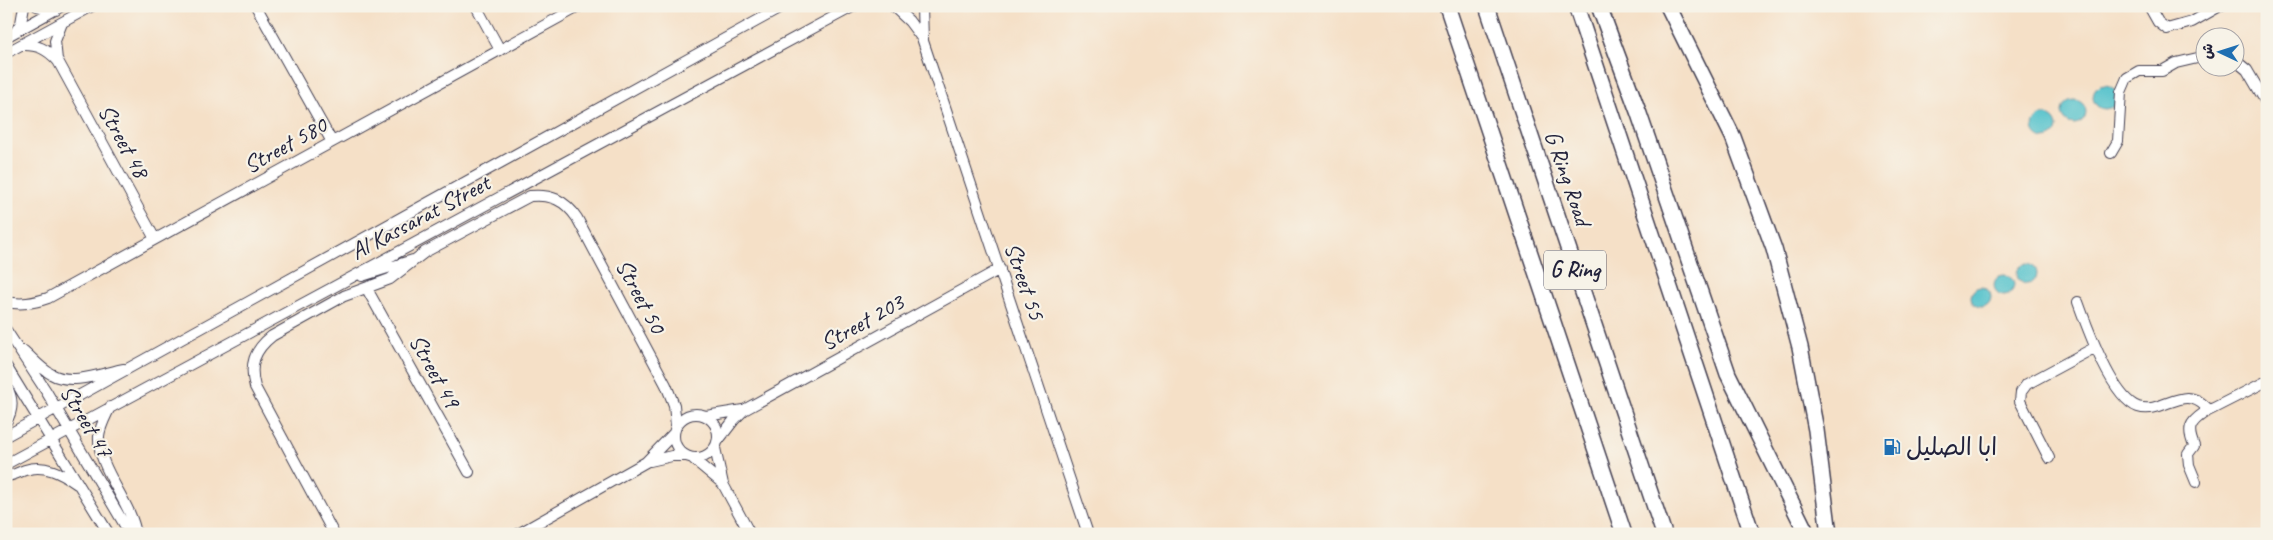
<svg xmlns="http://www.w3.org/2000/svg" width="2273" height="540" font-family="Caveat,'Playpen Sans Arabic',sans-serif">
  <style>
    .water { fill: #55c2cc; stroke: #3c7284 }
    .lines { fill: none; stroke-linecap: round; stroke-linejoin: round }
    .minor-casing { stroke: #423e50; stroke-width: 12 }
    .highway-casing { stroke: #423e50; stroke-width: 18 }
    .minor { stroke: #fff; stroke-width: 10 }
    .highway { stroke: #fff; stroke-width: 15 }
    .labels { text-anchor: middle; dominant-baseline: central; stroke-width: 4.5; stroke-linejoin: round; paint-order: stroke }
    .shield { fill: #f7f3e8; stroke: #62616f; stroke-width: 1 }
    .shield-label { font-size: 22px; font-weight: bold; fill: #22223b }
    .street-label { font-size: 24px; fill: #22223b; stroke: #f7f3e8 }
    .poi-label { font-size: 24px; fill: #22223b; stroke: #f7f3e8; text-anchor: start }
  </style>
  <rect width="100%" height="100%" fill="#f7f3e8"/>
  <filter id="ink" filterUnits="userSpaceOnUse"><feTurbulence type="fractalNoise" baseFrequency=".02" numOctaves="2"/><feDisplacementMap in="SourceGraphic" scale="10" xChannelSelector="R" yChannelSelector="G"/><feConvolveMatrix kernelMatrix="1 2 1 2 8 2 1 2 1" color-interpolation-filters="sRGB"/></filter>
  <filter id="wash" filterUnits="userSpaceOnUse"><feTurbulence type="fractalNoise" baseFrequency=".0096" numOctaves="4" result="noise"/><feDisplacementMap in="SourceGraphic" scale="20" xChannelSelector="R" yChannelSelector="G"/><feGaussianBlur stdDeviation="1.12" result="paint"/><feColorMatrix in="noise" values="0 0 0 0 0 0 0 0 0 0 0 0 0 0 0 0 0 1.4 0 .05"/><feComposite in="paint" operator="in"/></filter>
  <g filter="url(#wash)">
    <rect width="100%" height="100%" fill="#f5e0c7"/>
    <!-- water -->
    <path class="water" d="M2093 97a12 12 0 1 1 24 0a12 12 0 1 1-24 0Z
      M2062 112a12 12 0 1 1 24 0a12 12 0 1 1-24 0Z
      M2033 127a12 12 0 1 1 24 0a12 12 0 1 1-24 0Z
      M2017 274a10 10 0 1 1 20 0a10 10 0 1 1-20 0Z
      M1994 285a10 10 0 1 1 20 0a10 10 0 1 1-20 0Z
      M1971 297a10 10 0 1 1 20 0a10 10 0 1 1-20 0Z"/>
  </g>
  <g filter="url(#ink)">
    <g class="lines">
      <!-- minor casing -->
      <g class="minor-casing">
        <path id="minor" d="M37,6L56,10
          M256,6L332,142
          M476,6L500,50
          M893,6L909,21L921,37
          M922,6L923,41L1088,534
          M2149,6L2158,22L2167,29L2192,22L2220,6
          M16,31L21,23L24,6
          M6,37L62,6
          M21,45C37,44 47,49 58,61L155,239
          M6,53L92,6
          M57,60L55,41L62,23
          M2236,61L2247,70L2267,104
          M2111,153L2118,141L2121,92L2127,78L2139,71H2162L2176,63L2206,56
          M362,276L413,260
          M367,289L469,472
          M6,302C22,305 33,303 48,298L580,6
          M2078,302C2087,327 2112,398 2138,407C2163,415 2183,383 2206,407L2204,413C2189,423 2187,429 2194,446L2188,454L2189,465L2196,482
          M6,330L46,391L130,534
          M24,351C33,359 41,369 51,374C71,386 103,373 124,369
          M6,366L109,534
          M6,385C13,398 14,409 6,422
          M110,407C106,416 100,426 99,436C97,468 131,501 136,534
          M2204,413L2267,381
          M674 436a22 22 0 1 1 44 0a22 22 0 1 1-44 0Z
          M706,416L743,410
          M6,436L784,6
          M717,442L734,420L744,410L1000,269
          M715,448L723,484L750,534
          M692,458L722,483
          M2049,458L2020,401L2021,392L2027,384L2094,348
          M650,461L672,456H685
          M6,464L854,6
          M6,476C13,476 19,472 25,470C45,464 61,473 77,484
          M334,534L255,387C249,365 254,350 272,336L344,296L390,279L425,252L530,196C551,194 565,200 577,218L666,385L674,405L676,426
          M518,534L646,462L674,433"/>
      </g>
      <!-- highway casing -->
      <g class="highway-casing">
        <path id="highway" d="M1447,6L1624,534
          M1487,6L1664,534
          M1576,6L1752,534
          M1599,6L1639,114L1728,374L1807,534
          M1668,6L1733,137L1774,249L1800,347L1816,430L1829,534"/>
      </g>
      <!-- minor -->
      <use href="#minor" class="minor"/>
      <!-- highway -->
      <use href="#highway" class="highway"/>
    </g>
  </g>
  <!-- icons -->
  <defs>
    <g id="fuel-bare" transform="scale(1.35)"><path d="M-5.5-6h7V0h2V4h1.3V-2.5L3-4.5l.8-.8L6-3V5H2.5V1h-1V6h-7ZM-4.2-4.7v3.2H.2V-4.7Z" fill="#1f6fb2" stroke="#f7f3e8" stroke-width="2.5" paint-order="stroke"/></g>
  </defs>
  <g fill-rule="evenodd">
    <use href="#fuel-bare" x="1892" y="447"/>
  </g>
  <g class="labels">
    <!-- shield labels -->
    <rect class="shield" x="1544" y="250.5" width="62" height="39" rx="4"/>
    <g class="shield-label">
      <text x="1575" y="270">G Ring</text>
    </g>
    <!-- street labels -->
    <g class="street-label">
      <text transform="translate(124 141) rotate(61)">Street 48</text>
      <text transform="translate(285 145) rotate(-29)">Street 580</text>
      <text transform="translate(1568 178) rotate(71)">G Ring Road</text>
      <text transform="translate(420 217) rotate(-28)">Al Kassarat Street</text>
      <text transform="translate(1025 281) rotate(71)">Street 55</text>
      <text transform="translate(641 296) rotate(62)">Street 50</text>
      <text transform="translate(862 322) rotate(-29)">Street 203</text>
      <text transform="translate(435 371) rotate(61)">Street 49</text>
      <text transform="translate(87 421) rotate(59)">Street 47</text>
    </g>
    <!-- poi labels -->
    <g class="poi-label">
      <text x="1906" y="447">ابا الصليل</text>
    </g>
  </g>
  <!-- margin -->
  <rect width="2273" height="540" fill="none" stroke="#f7f3e8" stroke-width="25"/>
  <!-- north arrow -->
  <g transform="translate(2220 52) rotate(274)"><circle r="24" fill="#f7f3e8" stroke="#a29fa3"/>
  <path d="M0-4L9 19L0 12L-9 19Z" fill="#1f6fb2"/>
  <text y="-8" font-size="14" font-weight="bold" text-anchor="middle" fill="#22223b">ش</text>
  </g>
</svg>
